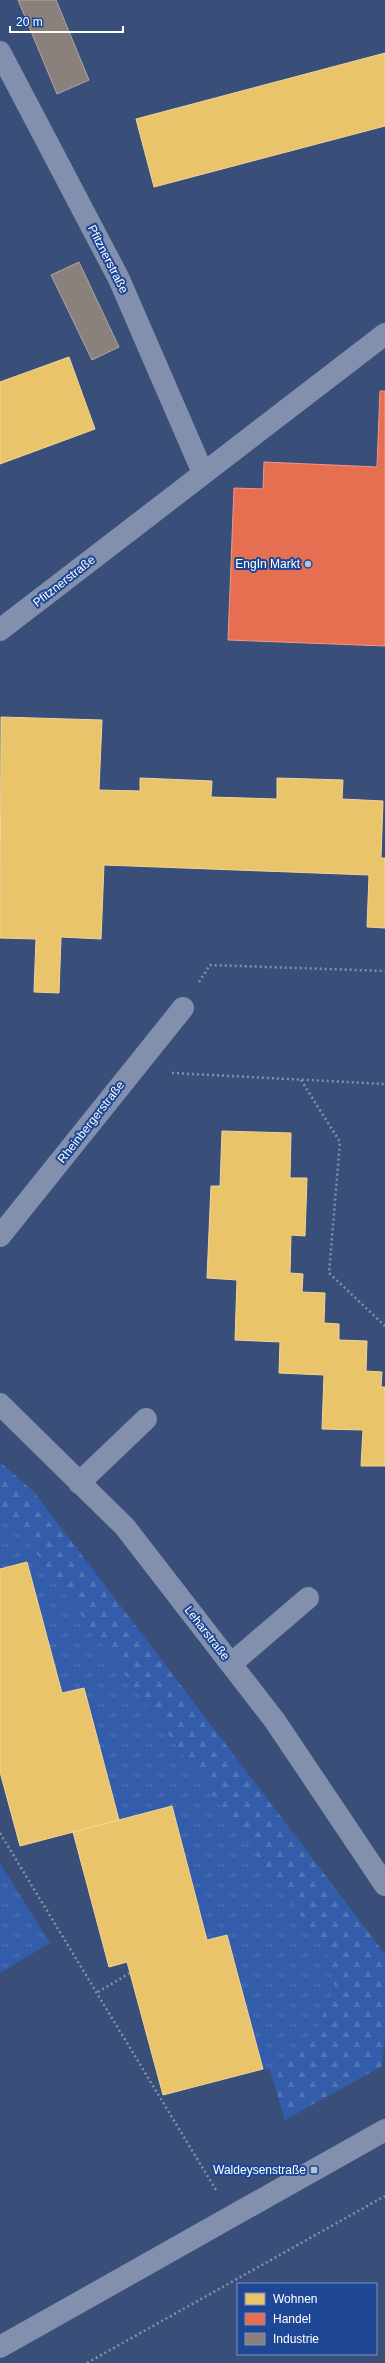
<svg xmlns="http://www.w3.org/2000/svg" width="385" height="2363" font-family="Arial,sans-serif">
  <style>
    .grass { fill: url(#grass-tufts) }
    .forest { fill: url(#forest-firs) }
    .homes { fill: #e9c46a; stroke: #f0d697 }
    .shops { fill: #e76f51; stroke: #ee9a85 }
    .industry { fill: #8a817c; stroke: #ada7a3 }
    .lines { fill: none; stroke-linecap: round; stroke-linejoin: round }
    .path { stroke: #8290ad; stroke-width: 2.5; stroke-dasharray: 2 3; stroke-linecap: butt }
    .minor { stroke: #8290ad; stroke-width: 22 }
    .poi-dot { fill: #bac1d0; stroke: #1e4795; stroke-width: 1.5 }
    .labels { text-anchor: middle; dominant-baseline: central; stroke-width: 4; stroke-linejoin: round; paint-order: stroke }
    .street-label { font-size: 12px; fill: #fff; stroke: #1e4795 }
    .poi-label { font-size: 12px; fill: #fff; stroke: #1e4795; text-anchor: end }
  </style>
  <defs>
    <pattern id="grass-tufts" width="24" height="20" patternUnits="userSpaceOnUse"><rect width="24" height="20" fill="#335dab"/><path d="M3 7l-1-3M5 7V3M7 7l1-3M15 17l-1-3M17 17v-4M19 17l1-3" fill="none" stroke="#5275b8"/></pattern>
    <pattern id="forest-firs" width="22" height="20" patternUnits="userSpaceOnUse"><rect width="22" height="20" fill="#335dab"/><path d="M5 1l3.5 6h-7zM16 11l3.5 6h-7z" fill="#5275b8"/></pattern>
  </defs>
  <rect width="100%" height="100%" fill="#394f7a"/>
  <!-- grass -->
  <path class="grass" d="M0,1510L12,1520L327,1952L335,1988L314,2034L270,2070L263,2069L227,1935L207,1940L172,1806L119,1820L84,1688L62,1693L0,1569Z
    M0,1863L50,1943L0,1973Z"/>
  <!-- forest -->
  <path class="forest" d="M0,1462L34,1492L385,1954V2038L382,2066L285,2120L270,2070L314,2034L335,1988L327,1952L12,1520L0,1510Z"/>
  <!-- homes -->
  <path class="homes" d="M385,53V126L154,187L136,119Z
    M69,357L95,429L0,464V382Z
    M1,717L102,720L99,790L140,791V778L212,781L211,797L277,799V778L343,780L342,799L383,801L381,858H385V928L367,927L369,875L104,865L101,939L61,937L59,993L34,992L36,939L0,938Z
    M222,1131L291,1133L290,1178H307L305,1236L291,1235L290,1273L303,1274L302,1292L325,1293L324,1323L339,1324V1340L367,1341L366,1371L382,1372L381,1387H385V1466H361L363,1430L322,1429L324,1375L279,1373L280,1342L235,1340L237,1280L207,1278L211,1186H220Z
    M27,1562L62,1693L84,1688L119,1820L20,1846L0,1772V1569Z
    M172,1806L207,1940L227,1935L263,2069L163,2095L127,1962L109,1967L73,1832Z"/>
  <!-- shops -->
  <path class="shops" d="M380,391H385V646L228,640L234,488L263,489L264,462L377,467Z"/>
  <!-- industry -->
  <path class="industry" d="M18,0H56L89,80L57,94Z
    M79,262L119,347L92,360L51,275Z"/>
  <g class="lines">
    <!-- path -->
    <path class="path" d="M199,982L210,965L385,971
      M172,1073L385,1084
      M301,1080L340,1142L329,1273L385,1326
      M0,1833L216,2190
      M98,1992L130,1973
      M87,2363L385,2196"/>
    <!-- minor -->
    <path class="minor" d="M0,52L119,279L203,473
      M0,630L385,334
      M0,1236L183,1008
      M0,1404L125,1527L275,1721L385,1885
      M79,1483L146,1419
      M231,1664L308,1598
      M0,2347L385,2130"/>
  </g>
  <!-- markers -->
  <g class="poi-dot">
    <circle cx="308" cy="564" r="4"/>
    <rect x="310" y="2166" width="8" height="8" rx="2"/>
  </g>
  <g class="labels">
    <!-- street labels -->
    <g class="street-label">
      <text transform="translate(108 259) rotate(63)">Pfitznerstraße</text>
      <text transform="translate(64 581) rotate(-38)">Pfitznerstraße</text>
      <text transform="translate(91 1122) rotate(-52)">Rheinbergerstraße</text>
      <text transform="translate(207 1633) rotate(52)">Leharstraße</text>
    </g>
    <!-- poi labels -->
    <g class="poi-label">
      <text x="300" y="564">EngIn Markt</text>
      <text x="306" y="2170">Waldeysenstraße</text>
    </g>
  </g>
  <!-- legend -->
  <rect x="237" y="2283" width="140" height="72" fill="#1e4795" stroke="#7891bf"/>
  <rect x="245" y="2293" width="20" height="12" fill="#e9c46a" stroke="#7891bf"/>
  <text x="273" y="2303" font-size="12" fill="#ffffff">Wohnen</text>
  <rect x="245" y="2313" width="20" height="12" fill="#e76f51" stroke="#7891bf"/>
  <text x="273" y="2323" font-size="12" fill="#ffffff">Handel</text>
  <rect x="245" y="2333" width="20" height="12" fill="#8a817c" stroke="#7891bf"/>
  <text x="273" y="2343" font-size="12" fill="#ffffff">Industrie</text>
  <!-- scale -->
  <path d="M10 26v6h113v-6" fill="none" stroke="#ffffff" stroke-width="2"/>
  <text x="16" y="26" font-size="12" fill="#ffffff" stroke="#1e4795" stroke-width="3" paint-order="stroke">20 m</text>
</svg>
